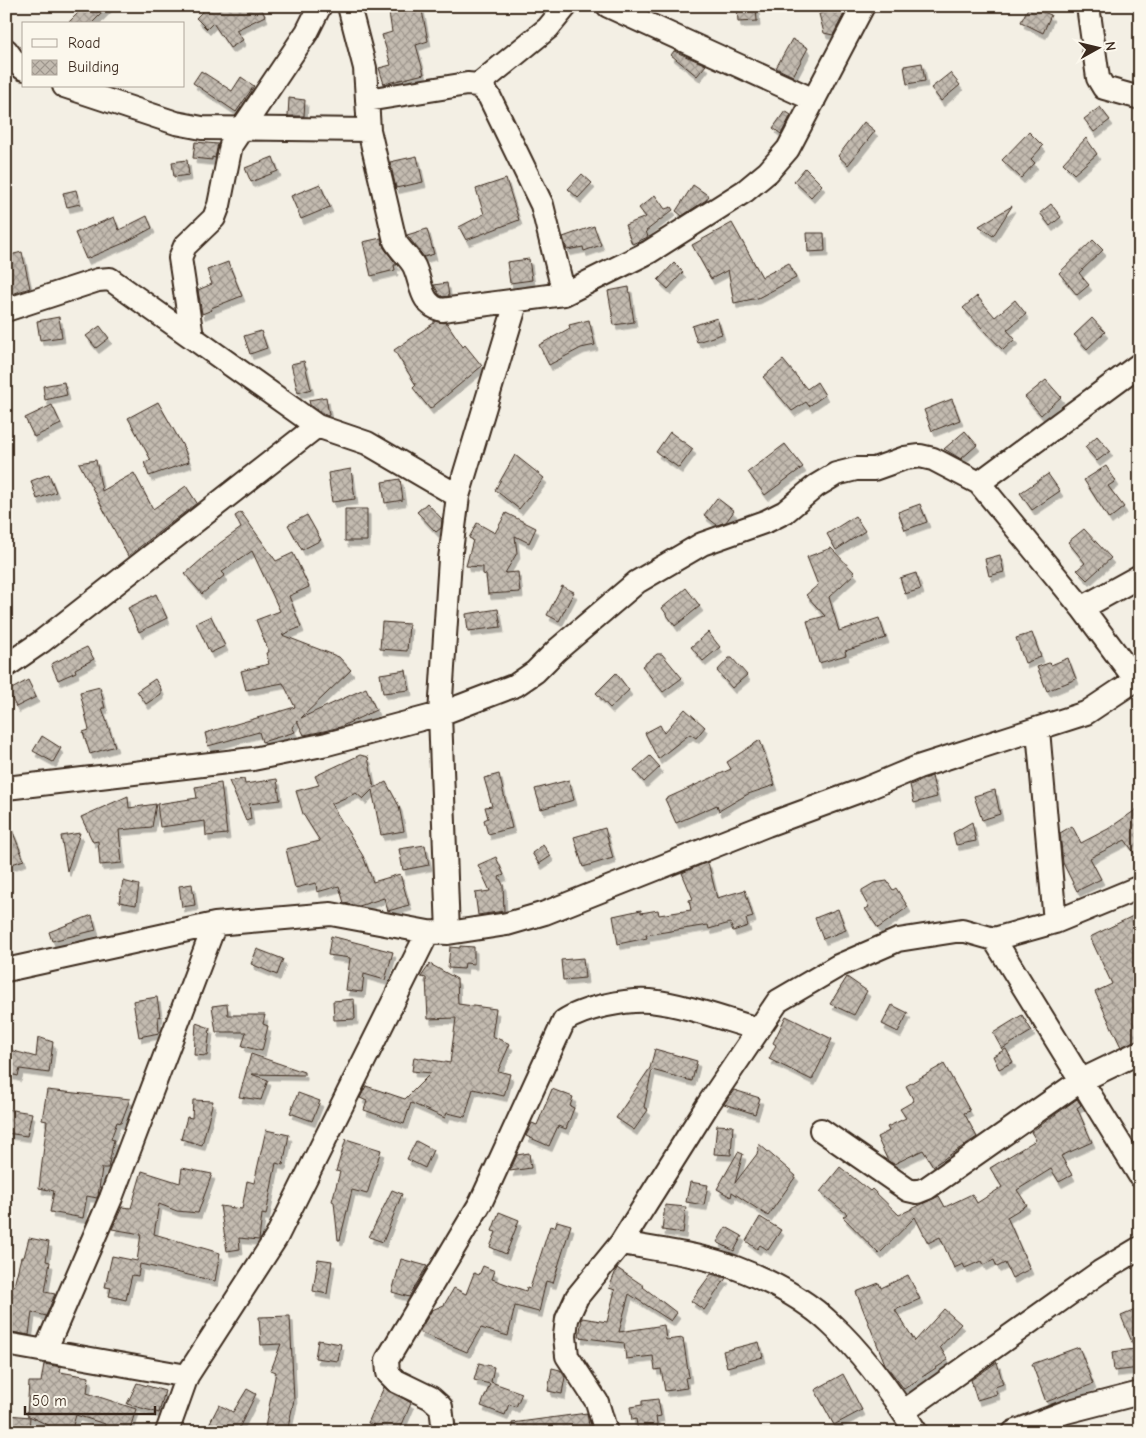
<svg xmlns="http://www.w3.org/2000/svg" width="1146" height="1438" font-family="'Comic Neue',sans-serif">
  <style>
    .building { fill: url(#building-cross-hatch); stroke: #3b2a1e; filter: url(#shadow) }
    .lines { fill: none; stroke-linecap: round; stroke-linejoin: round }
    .minor-casing { stroke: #3b2a1e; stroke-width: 26 }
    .minor { stroke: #fbf7ec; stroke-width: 22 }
  </style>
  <defs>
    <pattern id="building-cross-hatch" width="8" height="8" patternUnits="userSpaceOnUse" patternTransform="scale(1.25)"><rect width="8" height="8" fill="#c3bbb0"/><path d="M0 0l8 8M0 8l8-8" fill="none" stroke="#a0988f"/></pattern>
    <filter id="shadow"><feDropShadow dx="3" dy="5.5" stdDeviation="0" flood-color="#0004"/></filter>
  </defs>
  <rect width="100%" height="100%" fill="#f3efe4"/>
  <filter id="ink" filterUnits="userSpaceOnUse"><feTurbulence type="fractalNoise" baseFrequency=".02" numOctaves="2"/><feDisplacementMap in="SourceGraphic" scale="10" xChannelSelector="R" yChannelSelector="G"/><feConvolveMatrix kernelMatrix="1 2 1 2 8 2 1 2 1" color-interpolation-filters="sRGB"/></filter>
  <g filter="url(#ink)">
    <!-- building -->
    <path class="building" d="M85,6H109L91,24H67Z
      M203,6H260L265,16L236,30L243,40L230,48L213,23L207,29L196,18L205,9Z
      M388,6H421L428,41L416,45L424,74L384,84L379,68L391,65L382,35L392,32Z
      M737,6H756L757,21L738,22Z
      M848,6L833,35L824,33L819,14Z
      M1029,6L1051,15L1043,33L1021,22Z
      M792,39L808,48L793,76L776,68Z
      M674,51L706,65L697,76L671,55Z
      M922,63L925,81L907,84L904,66Z
      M201,71L232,91L241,77L254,86L236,112L193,83Z
      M950,73L960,85L941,101L931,88Z
      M289,98L305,100L304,116H288Z
      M1100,107L1110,120L1094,132L1084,119Z
      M785,111L791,115L781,134L773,128Z
      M864,122L875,131L848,165L838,156Z
      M1029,132L1043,146L1031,159L1035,163L1021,178L1002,160Z
      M1086,138L1097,154L1074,174L1063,163Z
      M195,142L218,144L215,158L212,157V160L193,158Z
      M417,156L423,182L396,188L390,162Z
      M273,157L278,171L251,182L245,168Z
      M187,160L189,175L174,177L172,162Z
      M805,168L822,185L811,197L794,181Z
      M582,174L592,183L578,198L568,189Z
      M506,179L519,220L466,240L459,227L484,214L476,189Z
      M320,184L330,207L301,219L291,196Z
      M693,185L709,196L706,200L682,216L676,211Z
      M76,190L80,204L67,207L63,193Z
      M655,195L665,209L671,207L673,210L646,231L648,237L632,244L625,225L646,217L639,208Z
      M1051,204L1061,217L1050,226L1040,213Z
      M1012,206L993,236L979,226Z
      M147,216L152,228L124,243L86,259L75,233L114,217L119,230Z
      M732,223L762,277L789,263L796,278L758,298L734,303L728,270L711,279L692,245Z
      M594,226L601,245L584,251L583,247L567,250L563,237Z
      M427,229L434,254L424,257L407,235Z
      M807,233H824L825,251L808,252Z
      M381,238L384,248L397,265H394L395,270L371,276L363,242Z
      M1093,240L1103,250L1079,273L1089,285L1077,295L1059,273Z
      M22,252L30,288L6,296V256Z
      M529,259L532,280L510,283L507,262Z
      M228,262L242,296L211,308L212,310L202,314L198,290L212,284L207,270Z
      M674,263L683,272L668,289L658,280Z
      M447,283L449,296L443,297L439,294L434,285Z
      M629,287L634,322L614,325L608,291Z
      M977,296L995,317L1015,300L1026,314L1007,330L1015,339L1003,350L963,308Z
      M59,317L62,337L40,340L37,321Z
      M717,318L722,334L697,342L692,326Z
      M1092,318L1105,332L1087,349L1074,335Z
      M589,320L595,345L581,348L549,365L539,345L570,328L569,325Z
      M434,321L447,323L463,347L465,345L482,366L430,409L413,388L416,385L394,350L434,323Z
      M100,326L109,338L96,348L86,336Z
      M261,331L267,348L250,354L244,336Z
      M783,360L807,389L817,382L825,395L809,406L806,402L792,411L763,377Z
      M304,361L311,389L298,393L291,364Z
      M1046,380L1061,397L1041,415L1025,397Z
      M64,382L67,395L45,400L43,386Z
      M326,397L329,415L327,416L310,405L309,400Z
      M952,399L960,420L932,431L924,410Z
      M158,402L184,448L189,462L149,476L144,462L151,460L128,418Z
      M52,405L61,424L34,437L25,418Z
      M965,431L977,445L961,459L944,449Z
      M670,432L693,449L679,468L656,452Z
      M1097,436L1110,451L1097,461L1085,447Z
      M785,444L803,467L765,495L748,472Z
      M515,455L544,478L519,509L495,490Z
      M96,460L102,491L134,473L153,509L186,486L197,503L128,556L79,463Z
      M1106,466L1116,481L1108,486L1124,507L1109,519L1084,480Z
      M351,469L355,499L332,502L328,473Z
      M49,474L56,492L37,499L31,481Z
      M1048,474L1060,491L1032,510L1020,493Z
      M400,479L403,500L385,503L382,482Z
      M717,498L734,511L726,522L717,525L704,515Z
      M427,503L442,519L441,528L436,532L417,512Z
      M920,504L927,522L905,530L898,512Z
      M345,509H367V541H345Z
      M241,512L276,561L293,553L309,587L289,596L301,627L282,635L339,657L351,670L301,718L366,688L376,710L340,727L324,731L304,735L297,721L292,727L295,732L262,742L259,732L208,746L205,733L295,707L283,683L246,690L241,671L269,664L266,653L269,652L256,620L280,611L252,551L222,572L225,575L202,594L185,574L220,543L241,528L235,516Z
      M506,513L536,528L529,543L515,536L517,553L505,573L518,572L520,592L488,594L486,575L483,574V567L466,566L473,540L469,538L477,523L495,533Z
      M307,515L321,540L302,550L288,525Z
      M855,516L865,531L836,550L827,534Z
      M1084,529L1111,558L1087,580L1077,570L1085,563L1068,542Z
      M831,548L855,573L829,597L839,631L879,618L886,638L845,651L846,655L819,663L807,621L825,616L806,595L818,585L807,557Z
      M1000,555L1004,572L989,576L985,559Z
      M916,573L921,589L905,594L900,578Z
      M562,586L574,592L559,621L547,615Z
      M686,588L700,606L675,626L662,608Z
      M156,594L167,618L139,632L128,608Z
      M498,609L501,627L468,631L466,614Z
      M211,616L225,646L210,653L196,623Z
      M382,622L409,624L407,651L380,649Z
      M708,632L720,647L703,661L691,647Z
      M1032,633L1041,657L1025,663L1016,638Z
      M87,647L94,659L75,669L76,672L58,680L51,664Z
      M657,654H662L682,678L663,692L642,666Z
      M729,658H732L747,675L732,688L717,671Z
      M1068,658L1076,679L1047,691L1037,667L1049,663L1051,665Z
      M406,670L409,690L383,693L380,674Z
      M616,673L629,690L610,708L596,693Z
      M155,679L161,689V694L146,704L137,691Z
      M28,680L36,697L16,707L8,691Z
      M100,687L105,708H102L115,746L90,754L83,732L89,730L80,692Z
      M685,709L705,727L696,738L690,734L658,759L645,733L660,725L664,733Z
      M42,736L61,748L53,762L33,751Z
      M760,740L775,785L748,794L719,811L717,805L676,823L665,799L731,769L727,762Z
      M360,755L368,757L374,788L386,782L399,806L404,831L381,835L372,790L363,799L356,793L331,804L363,856L373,882L400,874L409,905L388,911L384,898L359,906L344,903L339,886L317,892L316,883L295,888L286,849L320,841L303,814L296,791L319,785L315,776Z
      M650,756L660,767L644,782L634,770Z
      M499,774L512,828L488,834L484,820L488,818L485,807L492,806L484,778Z
      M932,776L937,797L914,803L910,785Z
      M244,779L245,784L277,779L280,800L249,804L251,819L246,821L229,781Z
      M569,780L574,800L541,809L535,789Z
      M221,783L227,834L206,836L205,821L160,827L157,804L197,798L195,787Z
      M995,790L1000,814L982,820L974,796Z
      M128,796L129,808L156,804L152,827L119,830L122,863L100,865L98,841L93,842L81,817Z
      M1140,807V861L1125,840L1090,858L1101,879L1077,891L1063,863L1060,833L1072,826L1081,843L1108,829Z
      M6,815L24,860L6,866Z
      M972,822L976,841L956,845L953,833Z
      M605,828L613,858L583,867L574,837Z
      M80,833L67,871L61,836Z
      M425,845L429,865L403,870L399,849Z
      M543,845L551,856L539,864L532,853Z
      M496,857L504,875L499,877L503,885L504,911L478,915L475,893L490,891L478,865Z
      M708,862L717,898L745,890L753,917L746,919L748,926L733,931L730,923L709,929L708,925L646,935L647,938L618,944L613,916L641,910V913L658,910L659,915L691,910L689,900L693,899L682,873Z
      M123,881L139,885L136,905L119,902Z
      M887,881L893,890L896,888L908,907L878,928L865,909L869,907L862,895V890L874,883Z
      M192,884L195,905L182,907L179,886Z
      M838,909L846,930L823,939L815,918Z
      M1137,914L1140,922V1039L1121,1047L1095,992L1112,984L1090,937Z
      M92,915L96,930L52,941L49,932Z
      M331,936L393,952L385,980L364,974L362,992L346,990L350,958L328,955Z
      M460,946L474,947V964L465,963L464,969L448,968L450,947L460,948Z
      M257,949L283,959L277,975L251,964Z
      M583,958L585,978L563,980L561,960Z
      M430,964L457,979L458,1004L496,1009L492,1036L510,1044L498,1071L510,1074L504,1096L473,1089L465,1117L447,1113L445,1118L411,1103L404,1124L364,1110L367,1101L360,1098L366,1086L405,1099L431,1073L412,1071L414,1057L450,1063L456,1018L428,1019L426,978L421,977Z
      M847,977L867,991L854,1015L830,1004Z
      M157,997L160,1017L158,1016L159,1033L139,1037L133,1001Z
      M354,999L355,1019L334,1020L333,1001Z
      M227,1004L228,1015H265L263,1024L268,1026L262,1051L242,1046L246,1032H216L212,1006Z
      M892,1005L908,1013L898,1032L882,1024Z
      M1022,1015L1032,1031L1002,1049L993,1033Z
      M786,1016L832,1039L812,1080L769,1059L776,1045L773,1043Z
      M196,1023L210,1028L207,1056L194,1055Z
      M38,1037L53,1042L49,1073L20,1069L18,1076L6,1073V1049L36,1057Z
      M655,1049L697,1061L692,1081L652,1070L644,1107L648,1110L634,1130L616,1118L650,1068Z
      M1006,1049L1013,1062L999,1069L993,1056Z
      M251,1054L304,1072V1075L251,1074L268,1080L261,1100L239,1097Z
      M944,1064L970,1111L964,1113L977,1137L933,1166L923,1150L894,1164L888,1161L877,1137L889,1131L887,1127L906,1118L900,1109L914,1101L906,1086Z
      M552,1089L573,1097L570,1106L574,1108L566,1129L558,1126L549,1146L526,1136L532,1123L537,1125Z
      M47,1090L130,1099L121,1123L117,1122L111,1139L114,1140L108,1168H102L98,1196L97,1198L87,1196L83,1218L50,1212L54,1191L39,1188L47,1121L42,1120Z
      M734,1090L760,1098L755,1114L724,1104Z
      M298,1093L320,1101L312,1121L290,1113Z
      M1077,1099L1081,1105L1077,1108L1092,1142L1061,1156L1072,1175L1059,1182L1051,1169L1017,1190L1027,1205L1007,1217L1030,1269L1012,1278L1005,1263L997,1267L994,1260L983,1265L981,1261L965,1268L963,1264L954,1268L940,1237L928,1243L915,1217L879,1254L843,1217L847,1214L820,1192L840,1167L870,1191L872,1189L899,1215L939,1196L945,1207L972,1194L977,1203L1002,1187L990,1168L1036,1140L1031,1132Z
      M193,1100L213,1101L202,1145L181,1139L187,1117L192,1118Z
      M6,1109L32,1113L27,1136L6,1133Z
      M717,1125L733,1126L731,1155L714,1154Z
      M266,1130L289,1135L283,1165L276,1163L266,1215L262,1214L259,1240L239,1238L240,1249L227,1251L220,1206L242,1209L247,1181L254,1183Z
      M346,1139L381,1150L367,1194L352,1190L340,1240H338L334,1202L332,1201L340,1172L336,1171Z
      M416,1141L433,1150L425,1168L407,1159Z
      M759,1144L796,1176L768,1216L732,1192L731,1197L717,1189L738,1152L743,1154L735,1183L757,1154Z
      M529,1153L531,1168L510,1171L517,1155Z
      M182,1168L212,1174L198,1213L177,1211L159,1204L154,1234L220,1253L215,1281L140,1264L138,1276L132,1275L126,1300L109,1296L111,1288L105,1287L112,1256L137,1261L141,1234L112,1229L122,1207L131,1208L142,1171L180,1183Z
      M690,1182L708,1185L704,1205L686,1202Z
      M392,1190L402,1194L383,1242L369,1237Z
      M665,1205L686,1207L683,1233L662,1230Z
      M499,1212L519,1220L506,1254L490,1247L496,1232L492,1231Z
      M760,1217L781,1230L768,1250L760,1245L757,1249L746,1241Z
      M557,1221L571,1225L553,1283L546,1281L539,1312L515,1306L508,1336L481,1328L467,1352L419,1332L432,1310L444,1305L454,1288L466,1294L474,1273L479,1275L483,1266L495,1271L492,1279L526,1291L527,1287L530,1288L550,1226L555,1227Z
      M726,1227L742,1236L734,1251L717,1242Z
      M29,1238L49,1242L46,1261L50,1262L45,1292L55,1294L46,1316L32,1312L29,1335L6,1331V1285L14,1286L21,1257H24Z
      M318,1259L332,1261L327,1294L313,1291Z
      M401,1259L427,1266L409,1297L392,1292Z
      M617,1268L644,1286L643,1287L677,1313L671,1321L629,1294L619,1332L664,1325L666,1340L683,1338L689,1377L685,1378L687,1388L665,1391L661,1369L655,1370L653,1356L626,1359L624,1343L579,1337L582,1318L607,1322L615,1290L609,1288Z
      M711,1274L726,1278L704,1310L691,1301Z
      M908,1275L920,1299L895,1310L915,1341L944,1309L961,1324L940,1347L948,1360L904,1389L885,1364L856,1292L879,1283L881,1288Z
      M1140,1308V1368L1114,1371L1112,1352L1135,1349L1121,1316Z
      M290,1316L294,1400L287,1432H264L276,1372L271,1370L281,1344L261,1345L259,1317Z
      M318,1340L341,1344L338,1361L315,1358Z
      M759,1342L763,1357L727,1367L723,1351Z
      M1079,1347L1093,1384L1046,1402L1032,1364Z
      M997,1362L1003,1384L995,1387L997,1394L977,1400L971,1380Z
      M479,1363L494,1367L491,1382L522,1393L516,1407L509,1404L505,1415L481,1406L490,1384L474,1380Z
      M44,1364L61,1367L60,1372L89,1377L87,1393L136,1409L129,1432H102L105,1424L76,1415L71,1432H62L27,1415L29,1382H41Z
      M552,1368L560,1370L565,1377L562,1394L548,1391Z
      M843,1374L862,1410L834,1425L815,1390Z
      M137,1383L165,1391L159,1413L127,1404Z
      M384,1387L411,1403L399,1432H391L368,1423Z
      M247,1389L256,1394L237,1432H205L219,1405L233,1412Z
      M658,1399L661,1416L656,1417L658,1429L638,1432L636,1419L632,1420L630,1407L642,1405V1401Z
      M587,1413L590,1432H513L512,1423Z
      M9,1415L30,1417L29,1432H8Z"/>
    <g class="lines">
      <!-- minor casing -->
      <g class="minor-casing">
        <path id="minor" d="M349,6L365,68L369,130L395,241C400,250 409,257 414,266C422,283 420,305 442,310L564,294L649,252L745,191L768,172L788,149L863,6
          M608,6L814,100
          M1088,6L1098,78L1104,88L1140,98
          M6,50L14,61L24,69
          M478,85L548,28L566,6
          M64,86L176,123L202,128L369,130
          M367,100L467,84L478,85L489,96L542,205L564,294
          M6,310L98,280L110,279L317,426L367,443L458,496
          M192,337L180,258L185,246L214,218L219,205L231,145L307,32L320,6
          M979,483L1140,364
          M1082,608L1140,576
          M6,666L41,642L317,426
          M1038,730L1055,922
          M6,788L253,759L327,744L440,714L516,685L535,672L557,650L637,582L702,544L767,521L785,512L816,486L836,474L856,469H874L905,458L920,456L933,459L979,483L1082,608L1135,679
          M448,933L440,714L450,559L458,496L517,300
          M994,939L1140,1176
          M6,970L215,924L331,914L428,932L448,933L507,924L545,913L767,825L868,788L918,767L1086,713L1140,677
          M821,1130L908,1190L917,1192L927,1188L1080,1081L1140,1052
          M621,1243C659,1250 700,1254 736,1268C770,1281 805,1299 831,1324C864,1354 892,1394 916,1432
          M6,1344L187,1376
          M45,1351L111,1198L215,924
          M903,1412L1100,1272L1140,1248
          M167,1432L187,1376L276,1238L428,932
          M444,1432L441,1407L431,1398L396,1381L388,1373L387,1360L481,1202L564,1021C583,1008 627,999 650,1001C686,1005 723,1019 758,1029
          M606,1432L597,1402L567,1356L565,1336L567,1319L577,1297L621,1243L709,1103L778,1001L838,966L898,940L962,930L994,939L1055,922L1140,887
          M1014,1432L1066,1412L1140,1393"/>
      </g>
      <!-- minor -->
      <use href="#minor" class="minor"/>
    </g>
  </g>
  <!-- margin -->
  <rect width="1146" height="1438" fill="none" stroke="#fbf7ec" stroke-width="25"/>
  <rect x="12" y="12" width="1121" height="1413" fill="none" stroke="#3b2a1e" stroke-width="2" filter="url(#ink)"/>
  <!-- legend -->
  <rect x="22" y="22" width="162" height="65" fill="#fbf7ec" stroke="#aea59a"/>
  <rect x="32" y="39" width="25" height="8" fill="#fbf7ec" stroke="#aea59a"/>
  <text x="68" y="48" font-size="15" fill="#3b2a1e">Road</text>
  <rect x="32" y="60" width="25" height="15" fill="url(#building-cross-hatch)" stroke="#aea59a"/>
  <text x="68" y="72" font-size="15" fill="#3b2a1e">Building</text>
  <!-- north arrow -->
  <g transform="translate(1098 48) rotate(82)" stroke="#fbf7ec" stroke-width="4" paint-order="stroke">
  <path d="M0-4L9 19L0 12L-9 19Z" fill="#3b2a1e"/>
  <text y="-8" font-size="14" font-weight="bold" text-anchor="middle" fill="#3b2a1e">N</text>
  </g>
  <!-- scale -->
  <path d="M25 1406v8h130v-8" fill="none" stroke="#3b2a1e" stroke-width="2.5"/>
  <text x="32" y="1406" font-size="15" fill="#3b2a1e" stroke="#fbf7ec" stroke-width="4" paint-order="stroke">50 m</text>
</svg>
